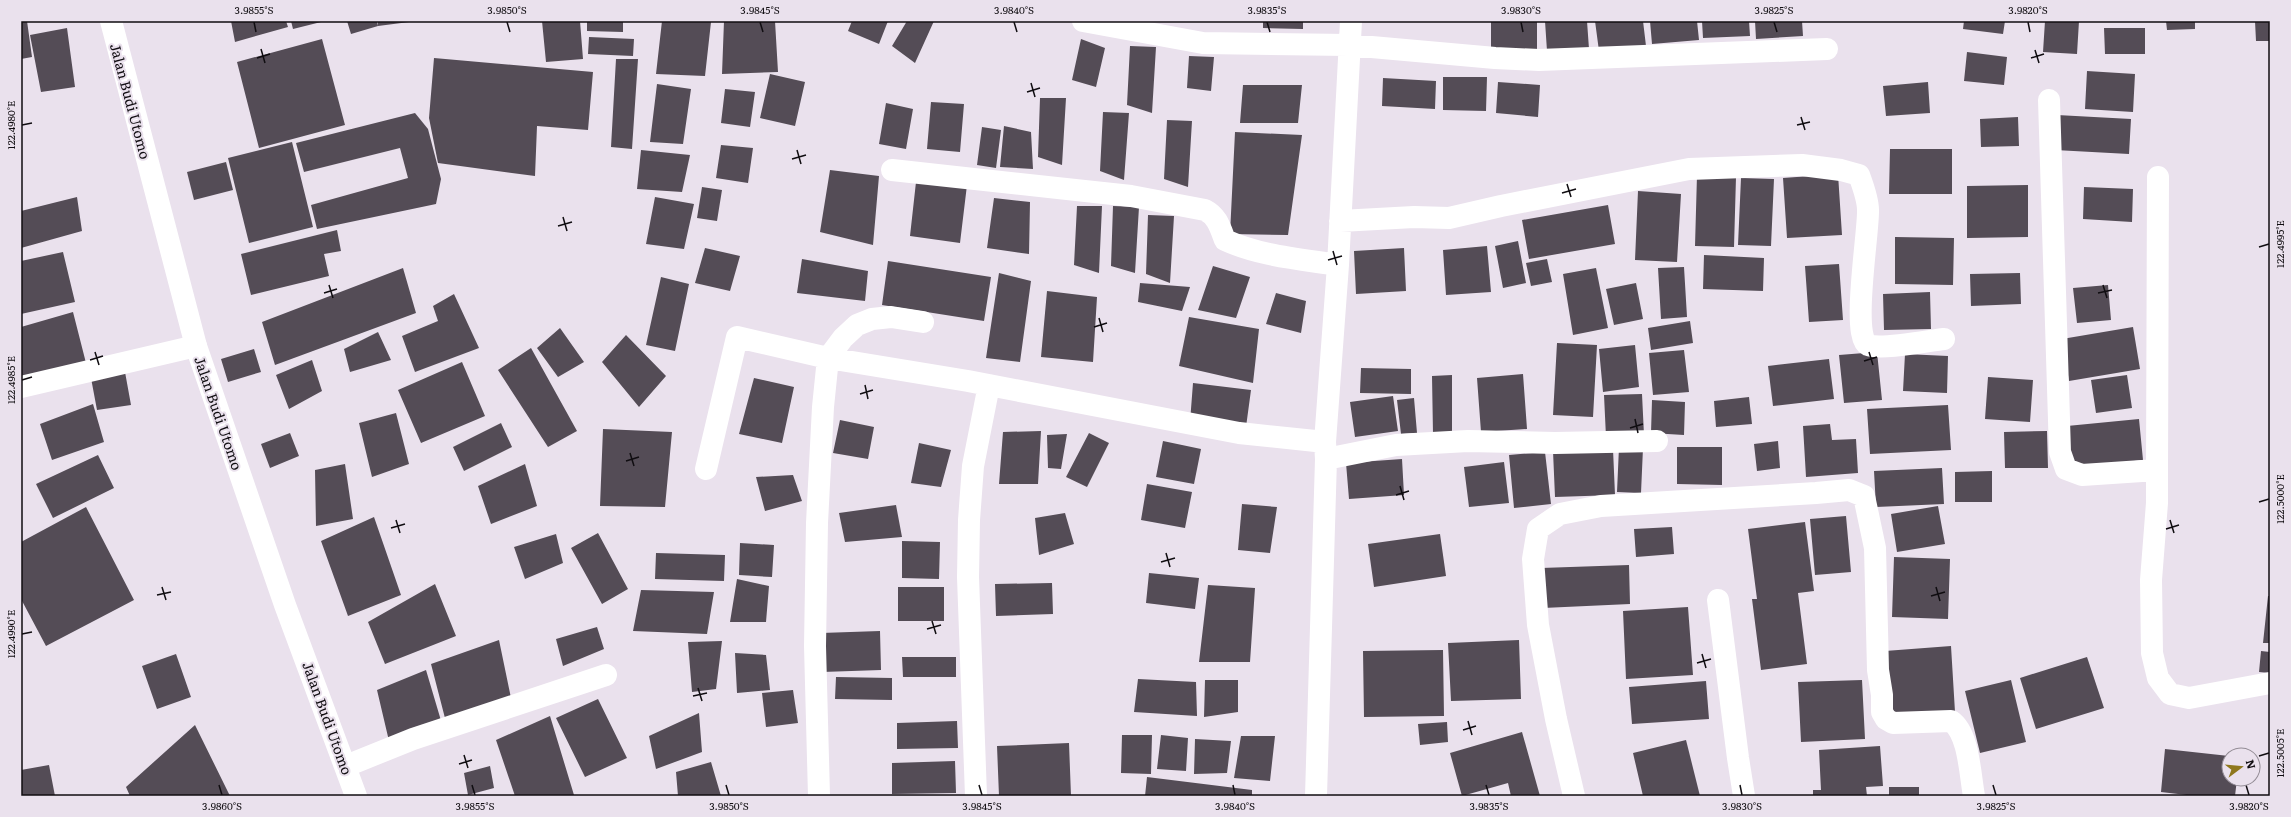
<svg xmlns="http://www.w3.org/2000/svg" width="2291" height="817" font-family="Literata,serif">
  <style>
    .building { fill: #544c56 }
    .lines { fill: none; stroke-linecap: round; stroke-linejoin: round }
    .minor { stroke: #fff; stroke-width: 22 }
    .major { stroke: #fff; stroke-width: 22 }
    .ticks { fill: none; stroke: #100d11; stroke-width: 1.5 }
    .labels { text-anchor: middle; dominant-baseline: central; stroke-width: 4; stroke-linejoin: round; paint-order: stroke }
    .street-label { font-size: 14px; fill: #100d11; stroke: #eae1ed }
    .neatline { fill: none; stroke: #100d11; stroke-width: 1.5 }
    .ticks-label { font-size: 10px; text-anchor: middle; fill: #100d11 }
  </style>
  <rect width="100%" height="100%" fill="#eae1ed"/>
  <!-- building -->
  <path class="building" d="M21,21H27L32,57L21,59Z
    M231,21H286L288,27L235,42Z
    M291,21H321V22L293,29Z
    M347,21H377L378,26V21L409,22L378,26L351,34Z
    M542,21H580L583,59L546,62Z
    M587,21H623V32L587,31Z
    M662,21L711,22L705,76L656,74Z
    M724,21H775L778,72L722,74Z
    M852,21H888L879,44L848,31Z
    M907,21H934L915,63L892,46Z
    M1263,21H1303V29L1263,28Z
    M1491,21H1537V50H1491Z
    M1545,21H1587L1589,49L1547,51Z
    M1595,21H1643L1646,46L1599,51Z
    M1650,21H1697L1699,40L1652,44Z
    M1702,21H1749L1750,36L1703,38Z
    M1755,21H1802L1803,36L1756,39Z
    M1964,21H2005L2003,34L1963,29Z
    M2045,21H2079L2077,54L2043,52Z
    M2166,21H2195V29L2167,30Z
    M2255,21H2270V41H2256Z
    M67,28L75,87L41,92L30,35Z
    M2104,28H2145V54H2105Z
    M589,37L634,39L633,56L588,54Z
    M322,39L345,125L259,148L237,62Z
    M1081,39L1105,48L1096,87L1072,80Z
    M1130,46L1156,47L1152,113L1127,105Z
    M1967,52L2007,57L2004,85L1964,81Z
    M1189,56L1214,57L1211,91L1187,88Z
    M434,58L593,72L588,130L537,126L535,176L438,163L429,118Z
    M616,59H638L632,149L611,147Z
    M2087,71L2135,74L2133,112L2085,109Z
    M770,74L805,82L795,126L760,118Z
    M1443,77H1487L1486,111L1443,110Z
    M1383,78L1436,81L1435,109L1382,106Z
    M1498,82L1540,85L1538,117L1496,113Z
    M1928,82L1930,113L1886,116L1883,86Z
    M657,84L691,89L683,144L650,142Z
    M1243,85H1302L1298,123H1240Z
    M725,89L755,92L750,127L721,123Z
    M1040,98H1066L1062,165L1038,157Z
    M931,102L964,104L960,152L927,149Z
    M886,103L913,109L906,149L879,144Z
    M1103,112L1129,113L1124,180L1100,171Z
    M415,113L428,129L441,179L436,204L317,229L311,205L408,178L400,148L304,172L296,143Z
    M2057,115L2131,119L2129,154L2055,150Z
    M2018,117L2019,146L1981,147L1980,119Z
    M1167,120L1192,121L1188,187L1164,179Z
    M1004,126L1031,132L1033,169L1000,167Z
    M982,127L1001,130L996,168L977,165Z
    M1235,132L1302,135L1288,235L1230,234Z
    M292,142L313,227L249,243L228,158Z
    M721,145L753,148L748,183L716,178Z
    M1890,149H1952V194H1889Z
    M641,150L690,155L682,192L637,189Z
    M226,162L233,190L194,200L187,172Z
    M830,170L879,176L873,245L820,232Z
    M1838,174L1842,235L1787,238L1783,178Z
    M1697,175L1736,177L1734,247L1695,246Z
    M1741,178L1774,179L1771,246L1738,245Z
    M916,182L967,185L960,243L910,236Z
    M2028,185V237L1967,238V186Z
    M702,187L722,190L717,221L697,218Z
    M2084,187L2133,189L2132,222L2083,219Z
    M1638,191L1681,194L1677,262L1635,260Z
    M77,197L82,231L21,248V211Z
    M655,197L694,204L684,249L646,244Z
    M994,198L1030,202L1029,254L987,248Z
    M1608,205L1615,244L1529,259L1522,220Z
    M1077,206H1102L1099,273L1074,265Z
    M1113,206L1139,207L1135,273L1111,266Z
    M1148,215L1174,216L1170,283L1146,274Z
    M337,230L341,251L324,254L329,276L251,295L241,254Z
    M1895,237L1954,238L1953,285L1895,284Z
    M1518,241L1526,283L1503,288L1495,246Z
    M1487,246L1491,292L1446,295L1443,250Z
    M705,248L740,256L730,291L695,283Z
    M1404,248L1406,291L1356,294L1354,251Z
    M63,252L75,302L21,314V261Z
    M1704,255L1764,258L1763,291L1703,289Z
    M802,259L868,271L865,301L797,293Z
    M1547,259L1552,282L1531,286L1526,263Z
    M888,261L991,277L984,321L882,305Z
    M1839,264L1843,320L1809,322L1805,266Z
    M1213,266L1250,277L1236,318L1198,310Z
    M1684,267L1687,317L1661,319L1658,268Z
    M403,268L416,313L275,365L262,322Z
    M1596,268L1608,328L1573,335L1563,274Z
    M999,273L1031,281L1020,362L986,358Z
    M2020,273L2021,304L1971,306L1970,274Z
    M661,277L689,284L675,351L646,345Z
    M1140,283L1190,287L1182,311L1138,302Z
    M1636,283L1643,319L1614,325L1606,289Z
    M2108,285L2111,320L2077,323L2073,288Z
    M1047,291L1097,297L1093,362L1041,357Z
    M1930,292L1931,329L1884,330L1883,294Z
    M1276,293L1306,301L1301,333L1266,324Z
    M454,294L479,348L415,372L402,336L438,321L433,306Z
    M73,312L86,363L21,379V327Z
    M1189,317L1259,329L1253,383L1179,366Z
    M1690,321L1693,343L1651,350L1648,328Z
    M2133,327L2140,369L2069,381L2062,339Z
    M560,328L584,362L558,377L537,348Z
    M378,332L391,360L350,372L344,349Z
    M626,335L666,376L639,407L602,362Z
    M1557,343L1597,345L1593,417L1553,415Z
    M1635,345L1639,387L1603,392L1599,349Z
    M531,348L577,431L548,447L498,370Z
    M254,349L261,372L228,382L221,359Z
    M1684,350L1689,392L1653,395L1649,353Z
    M1877,352L1882,400L1844,403L1839,355Z
    M1905,354L1948,356L1947,393L1903,391Z
    M1829,359L1834,399L1773,406L1768,366Z
    M312,360L322,391L289,409L276,375Z
    M462,362L485,416L421,443L398,390Z
    M1361,368L1411,369V394L1360,393Z
    M125,372L131,405L97,410L91,378Z
    M1523,374L1527,429L1481,432L1477,378Z
    M1452,375V434H1433L1432,376Z
    M2127,375L2132,408L2096,413L2091,380Z
    M1988,377L2033,380L2030,422L1985,419Z
    M754,378L794,387L782,443L739,434Z
    M1193,383L1251,390L1246,427L1190,422Z
    M1642,394L1644,435L1606,437L1604,395Z
    M1393,396L1398,431L1355,437L1350,402Z
    M1749,397L1752,424L1716,427L1714,401Z
    M1414,398L1417,433L1401,434L1397,400Z
    M1652,400L1685,402L1684,435L1651,433Z
    M93,404L104,442L52,460L40,424Z
    M1948,405L1951,450L1870,454L1867,409Z
    M396,413L409,464L372,477L359,423Z
    M2139,419L2143,460L2072,468L2067,426Z
    M840,420L874,427L868,459L833,453Z
    M501,423L512,447L464,471L453,447Z
    M1830,424L1832,440L1856,439L1858,473L1806,477L1803,426Z
    M603,429L672,432L665,507L600,506Z
    M1041,431L1038,484H999L1003,432Z
    M2047,431L2048,468H2005L2004,432Z
    M290,433L299,456L270,468L261,444Z
    M1089,433L1109,443L1087,487L1066,477Z
    M1067,434L1061,469L1048,468L1047,435Z
    M1163,441L1201,449L1194,484L1156,477Z
    M1778,441L1780,468L1757,471L1754,444Z
    M919,443L951,450L941,487L911,483Z
    M1619,447L1643,448L1641,493L1617,492Z
    M1677,447H1722V485L1677,484Z
    M1613,449L1615,495L1555,497L1553,451Z
    M1545,452L1551,504L1514,508L1509,455Z
    M98,455L114,488L53,518L36,484Z
    M1402,459L1404,495L1349,499L1346,463Z
    M1504,462L1509,503L1469,507L1464,467Z
    M345,464L353,519L316,526L315,470Z
    M525,464L537,506L491,524L478,486Z
    M1942,468L1944,504L1876,507L1874,471Z
    M1992,471V502H1955V472Z
    M793,475L802,501L765,511L756,477Z
    M1147,484L1192,492L1185,528L1141,520Z
    M1242,504L1277,507L1270,553L1238,550Z
    M896,505L902,537L845,542L839,513Z
    M1938,506L1945,544L1897,552L1891,514Z
    M86,507L134,600L46,646L21,599V542Z
    M1065,513L1074,544L1039,555L1035,518Z
    M1846,516L1851,572L1815,575L1810,519Z
    M374,517L401,595L348,616L321,541Z
    M1805,522L1814,591L1798,593L1807,664L1761,670L1752,599H1757L1748,529Z
    M1672,527L1674,554L1636,557L1634,529Z
    M598,533L628,589L602,604L571,548Z
    M556,534L563,563L525,579L514,547Z
    M1440,534L1446,576L1374,587L1368,544Z
    M902,541L940,542L939,579L902,578Z
    M740,543L774,545L772,577L739,575Z
    M656,553L725,555L724,581L655,579Z
    M1894,557L1950,559L1948,619L1892,617Z
    M1629,565L1630,604L1543,608L1541,568Z
    M1149,573L1199,578L1195,609L1146,603Z
    M737,579L769,586L766,622H730Z
    M1052,583L1053,614L996,616L995,584Z
    M435,584L456,636L385,664L368,622Z
    M1208,585L1255,588L1250,662H1199Z
    M898,587H944V621H898Z
    M641,590L714,592L707,634L633,631Z
    M2268,596H2270V643H2263Z
    M1688,607L1693,675L1626,679L1623,611Z
    M597,627L604,649L563,666L556,639Z
    M880,631L881,670L822,672L821,633Z
    M499,640L511,698L446,722L431,664Z
    M1519,640L1521,699L1451,701L1448,643Z
    M722,641L716,689L692,692L688,642Z
    M1951,646L1955,712L1889,717L1885,651Z
    M1443,650L1444,716L1364,717L1363,651Z
    M2261,651L2270,652V673L2259,672Z
    M735,653L766,655L770,690L737,693Z
    M176,654L191,697L157,709L142,666Z
    M902,657H956V677H903Z
    M2087,657L2104,708L2036,729L2020,678Z
    M426,670L442,724L389,741L377,690Z
    M836,677L892,678V700L835,699Z
    M1138,679L1196,682L1197,716L1134,712Z
    M1205,680H1238V712L1204,717Z
    M1862,680L1865,739L1801,742L1798,682Z
    M2011,680L2026,742L1980,753L1965,691Z
    M1706,681L1709,719L1632,724L1629,687Z
    M793,690L798,723L766,727L762,693Z
    M598,699L627,758L585,777L556,718Z
    M699,713L702,752L656,769L649,736Z
    M550,716L574,795L515,796L496,740Z
    M957,721L958,748L897,749V723Z
    M1447,722L1448,742L1420,745L1418,724Z
    M195,725L230,796H130L126,787Z
    M1522,732L1540,796H1511L1508,783L1462,796L1450,753Z
    M1122,735H1152L1151,774L1121,773Z
    M1161,735L1188,738L1186,771L1157,769Z
    M1241,736H1275L1270,781L1234,778Z
    M1195,739L1231,741L1227,773L1194,774Z
    M1686,740L1700,796H1643L1633,753Z
    M1069,743L1071,796H999L997,746Z
    M1880,746L1883,786L1866,787L1867,796H1813V790H1821L1819,750Z
    M2165,749L2229,756V779H2237L2235,796H2195L2161,792Z
    M955,761L956,793L892,794V763Z
    M711,762L721,796H678L676,772Z
    M49,765L55,796H21V770Z
    M490,766L494,788L468,795L464,773Z
    M1147,777L1252,790V796H1145Z
    M1889,787H1919V796H1889Z"/>
  <g class="lines">
    <!-- minor -->
    <path class="minor" d="M1083,21L1203,43L1349,45L1495,58L1539,60L1827,49
      M2049,100L2060,452L2066,469L2082,475L2157,470V503L2151,580L2152,653L2158,678L2170,694L2189,698L2270,683
      M892,170L1131,196L1205,210C1217,216 1220,227 1225,240C1260,256 1300,259 1338,265
      M1340,221L1414,217L1449,218L1501,206L1689,169L1802,165L1841,170L1859,175C1863,186 1868,199 1868,210C1869,230 1851,337 1868,345C1881,350 1927,341 1944,339
      M21,387L196,346
      M1326,459L1396,445L1468,441L1555,443L1657,441
      M706,469L737,337L828,358L968,381L1239,433L1325,442
      M2157,470L2158,177
      M1718,600L1738,758L1744,796
      M346,766L413,739L606,675
      M819,796L815,646L817,523L823,407L828,358L843,338L857,325L872,319L891,317L923,322
      M976,796L968,577L969,520L973,466L989,385
      M1316,796L1326,459L1325,442L1338,265L1351,21
      M1574,796L1556,719L1538,625L1533,559L1538,529L1560,514L1601,506L1816,493L1849,490L1864,496L1875,548L1878,670L1882,695V712L1886,719L1893,723L1951,721C1969,733 1970,775 1974,796"/>
    <!-- major -->
    <path class="major" d="M111,21L196,346L285,605L356,796"/>
  </g>
  <!-- ticks -->
  <path class="ticks" d="M254,22L256,32M507,22L510,32M760,22L763,32M1014,22L1017,32M1267,22L1270,32M1521,22L1523,32M1774,22L1777,32M2028,22L2030,32M261,49L265,63M2035,50L2039,63M257,58L270,54M2031,58L2044,54M1031,83L1035,97M1027,92L1040,88M1801,117L1805,130M22,125L32,123M1797,125L1810,122M797,150L801,164M792,159L806,155M1567,184L1571,197M1562,193L1576,189M563,217L567,231M558,226L572,222M2259,247L2269,244M1333,251L1337,265M1328,260L1342,256M329,285L333,298M2103,285L2107,298M324,293L337,289M2098,293L2112,290M1099,318L1103,332M1094,327L1107,323M95,352L99,365M1869,352L1873,365M90,360L103,356M1864,361L1877,357M22,380L32,377M865,385L868,399M860,394L873,390M1635,419L1638,433M1630,428L1643,424M630,453L634,466M626,461L639,457M1400,486L1404,500M1396,495L1409,491M2259,502L2269,499M396,520L400,533M2170,520L2174,533M391,528L405,524M2166,529L2179,525M1166,553L1170,567M1161,562L1175,558M162,587L166,600M1936,587L1940,601M157,595L171,592M1931,596L1945,592M932,621L936,634M927,629L941,625M22,634L32,632M1702,654L1706,668M1697,663L1711,659M698,688L702,701M693,696L707,693M1468,721L1472,735M1463,730L1476,726M464,755L468,768M2259,756L2269,753M459,764L472,760M219,785L222,795M472,785L475,795M726,785L729,795M979,785L982,795M1233,785L1235,795M1486,785L1489,795M1740,785L1742,795M1993,785L1996,795M2246,785L2249,795"/>
  <g class="labels">
    <!-- street labels -->
    <g class="street-label">
      <text transform="translate(131 101) rotate(75)">Jalan Budi Utomo</text>
      <text transform="translate(219 413) rotate(71)">Jalan Budi Utomo</text>
      <text transform="translate(328 718) rotate(70)">Jalan Budi Utomo</text>
    </g>
  </g>
  <!-- border -->
  <rect width="2291" height="817" fill="none" stroke="#eae1ed" stroke-width="44"/>
  <!-- north arrow -->
  <g transform="translate(2241 767) rotate(74)"><circle r="19" fill="#eae1ed" stroke="#938c95"/>
  <path d="M0-3L7 15L0 10L-7 15Z" fill="#8f781d"/>
  <text y="-6" font-size="11" font-weight="bold" text-anchor="middle" fill="#100d11">N</text>
  </g>
  <rect x="22" y="22" width="2247" height="773" class="neatline"/>
  <g class="ticks-label">
    <text x="254" y="14">3.9855°S</text>
    <text x="507" y="14">3.9850°S</text>
    <text x="760" y="14">3.9845°S</text>
    <text x="1014" y="14">3.9840°S</text>
    <text x="1267" y="14">3.9835°S</text>
    <text x="1521" y="14">3.9830°S</text>
    <text x="1774" y="14">3.9825°S</text>
    <text x="2028" y="14">3.9820°S</text>
    <text transform="translate(11 125) rotate(-90)" y="4">122.4980°E</text>
    <text transform="translate(2280 244) rotate(-90)" y="4">122.4995°E</text>
    <text transform="translate(11 380) rotate(-90)" y="4">122.4985°E</text>
    <text transform="translate(2280 499) rotate(-90)" y="4">122.5000°E</text>
    <text transform="translate(11 634) rotate(-90)" y="4">122.4990°E</text>
    <text transform="translate(2280 753) rotate(-90)" y="4">122.5005°E</text>
    <text x="222" y="810">3.9860°S</text>
    <text x="475" y="810">3.9855°S</text>
    <text x="729" y="810">3.9850°S</text>
    <text x="982" y="810">3.9845°S</text>
    <text x="1235" y="810">3.9840°S</text>
    <text x="1489" y="810">3.9835°S</text>
    <text x="1742" y="810">3.9830°S</text>
    <text x="1996" y="810">3.9825°S</text>
    <text x="2249" y="810">3.9820°S</text>
  </g>
</svg>
